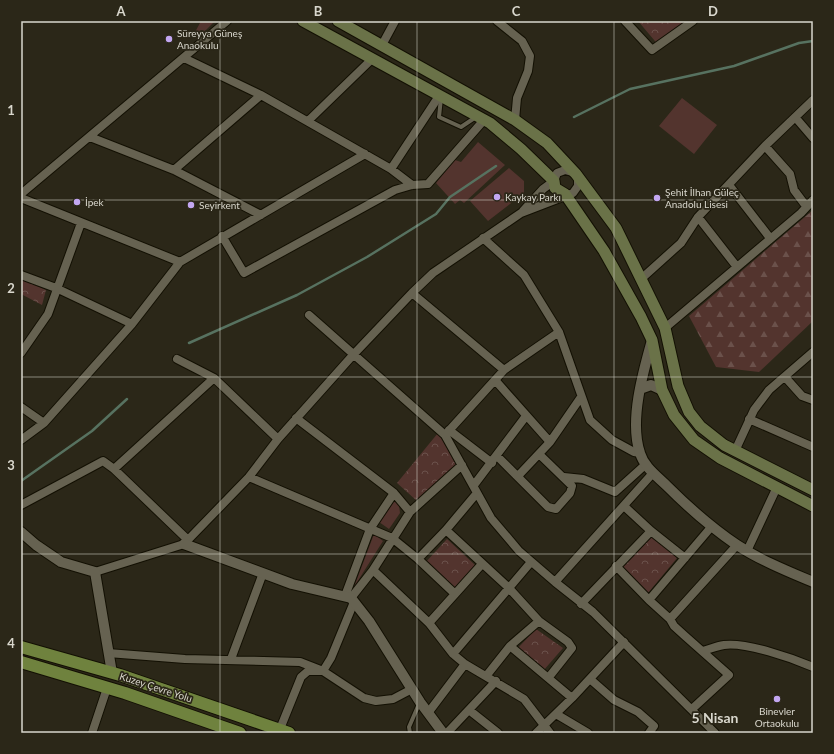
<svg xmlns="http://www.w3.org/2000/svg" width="834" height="754" font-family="Lato,sans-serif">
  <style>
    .grass { fill: #53342e }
    .forest { fill: url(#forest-firs) }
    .park { fill: url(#park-crowns) }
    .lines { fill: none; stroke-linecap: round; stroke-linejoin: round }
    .stream { stroke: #577260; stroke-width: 2.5 }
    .service-casing { stroke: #131003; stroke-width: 6 }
    .minor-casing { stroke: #131003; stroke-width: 10 }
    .tertiary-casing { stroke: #131003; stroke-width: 12 }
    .secondary-casing { stroke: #131003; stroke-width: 13 }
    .primary-casing { stroke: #131003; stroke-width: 14 }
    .service { stroke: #666251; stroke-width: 4 }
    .minor { stroke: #666251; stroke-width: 8 }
    .tertiary { stroke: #666251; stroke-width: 10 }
    .secondary { stroke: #6a7248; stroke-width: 11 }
    .primary { stroke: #6f823e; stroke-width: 12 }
    .grid { fill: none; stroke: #d9d7cd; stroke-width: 1; stroke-opacity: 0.55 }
    .poi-dot { fill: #c3a7f2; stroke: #2b2718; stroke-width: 1.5 }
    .labels { text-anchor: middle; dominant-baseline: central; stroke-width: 3.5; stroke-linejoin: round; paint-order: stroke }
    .poi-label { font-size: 10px; fill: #d9d7cd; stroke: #2b2718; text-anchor: start }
    .street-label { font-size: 10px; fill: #d9d7cd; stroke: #2b2718 }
    .district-label { font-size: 14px; font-weight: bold; fill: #d9d7cd; stroke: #2b2718 }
    .neatline { fill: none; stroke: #d9d7cd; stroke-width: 1.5 }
    .grid-label { font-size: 13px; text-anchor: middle; font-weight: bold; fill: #d9d7cd }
  </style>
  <defs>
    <pattern id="forest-firs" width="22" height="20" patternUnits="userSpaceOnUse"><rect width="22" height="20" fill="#53342e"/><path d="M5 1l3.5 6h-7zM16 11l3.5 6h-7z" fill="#6b514b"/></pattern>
    <pattern id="park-crowns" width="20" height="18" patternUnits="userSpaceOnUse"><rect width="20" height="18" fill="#53342e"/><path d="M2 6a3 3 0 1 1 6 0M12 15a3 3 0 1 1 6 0" fill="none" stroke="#6b514b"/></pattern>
  </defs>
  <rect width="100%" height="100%" fill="#2b2718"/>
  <!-- grass -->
  <path class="grass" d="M201,21H215L197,39L193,36Z
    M682,98L717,125L694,154L659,126Z
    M478,142L505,165L464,203L460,200L455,204L436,183L455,160L461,162Z
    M509,168L524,181V193L488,221L470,201Z
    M394,499L399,505L400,513L389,529L379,522Z
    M374,534L383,541L354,587Z"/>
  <!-- forest -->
  <path class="forest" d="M813,210V321L759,372L716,367L689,316Z"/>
  <!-- park -->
  <path class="park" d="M638,21H693L660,47Z
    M21,279L46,290L42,305L21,294Z
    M438,433L457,465L417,501L397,483Z
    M652,535L677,558L648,593L622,567Z
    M447,539L475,565L453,589L425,563Z
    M536,629L563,648L543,671L517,649Z"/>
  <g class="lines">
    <!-- stream -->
    <path class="stream" d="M574,117L630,89L734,66L799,43L813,41
      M189,343L297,295L367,257L436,214L450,197L496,166
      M21,481L92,431L127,399"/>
    <!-- service casing -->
    <g class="service-casing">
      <path id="service" d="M441,98L439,117L461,127L476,117
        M410,733L409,727L419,704"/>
    </g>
    <!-- minor casing -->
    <g class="minor-casing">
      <path id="minor" d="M497,21L522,41L530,56L528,71L517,98L515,120
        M625,21L652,50L693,21
        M382,45L395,21
        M184,58L261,95L391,169L439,96
        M795,117L813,138
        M308,121L372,59
        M90,137L174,170
        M765,146L790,174L794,190L806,206
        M391,169L412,185
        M729,185L770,238
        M21,194L227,21
        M21,198L180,262
        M523,211L543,189L554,181L557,173L565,170L572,172
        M261,215L174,170L261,95
        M698,217L737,267
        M222,236L244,273L395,190L412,185L428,184L484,120
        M483,238L524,275L559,332L590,420L612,440L634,452L640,453
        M21,275L56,288L132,324
        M641,279L681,243L698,217L765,146L813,100
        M412,293L504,370
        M309,315L445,435L491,518L519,551L555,582L593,612L715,733
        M665,328L801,213L813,200
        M21,353L48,314L81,223
        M177,359L214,378L278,439
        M785,377L802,396L813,400
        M495,380L550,442
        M21,407L44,423
        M296,418L394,493L410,512
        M749,419L813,447
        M449,430L492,463
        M445,435L504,370L559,332
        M21,440L44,423L132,324L180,262L365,154
        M735,451L754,410L769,390L813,352
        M497,456L548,507L556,509L570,493L572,486L539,454
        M114,469L214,378
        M518,476L550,442L581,397
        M249,477L392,538L418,559L454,593
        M564,477L583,479L615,492L645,465
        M474,485L526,416
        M21,505L103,461L114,469L188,540
        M624,506L651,531L685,558
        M446,530L508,587L539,621L568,642L572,648L549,677
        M747,551L777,487
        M418,559L446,530L477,493
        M531,562L453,654L465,664L524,699L550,733
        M616,566L649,600L670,619L674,626L685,636L729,675L692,709
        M95,572L184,544L249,477L278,439L353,355L412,293L433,273L521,213L573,193L578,186V178
        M555,582L653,473
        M345,596L370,529L394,493
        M351,598L373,570
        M649,600L712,526
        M581,604L651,531
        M670,619L737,545
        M429,623L482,564
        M510,646L572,698
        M703,651C710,649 717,646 724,645C746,642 792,658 813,667
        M108,653L185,659L300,662L323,671L364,698L376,701L393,699L412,689
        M453,654L429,623L373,570L410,512L462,465
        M231,659L263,573
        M487,675L510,646L539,621
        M590,679L614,700L638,712L654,726L649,733
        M469,710L498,733
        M428,713L465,664
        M556,714L588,733
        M280,729L301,677L308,671H323L331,658L354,602
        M92,733L107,688
        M447,733L496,681
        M536,733L572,698L624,642"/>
    </g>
    <!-- tertiary casing -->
    <g class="tertiary-casing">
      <path id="tertiary" d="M652,340C643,372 629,421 640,453C644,467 657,476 667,486C688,507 712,528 737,545C760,560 787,571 813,582
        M640,389L651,385L662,390
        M21,532L36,545L61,562L95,572L112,673
        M184,544L292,584L351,598L369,621L420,702L443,733"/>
    </g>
    <!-- secondary casing -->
    <g class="secondary-casing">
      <path id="secondary" d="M303,21L490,123L521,149L554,181L555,188L565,194L604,251L641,317L652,340L662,390L674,415L694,440L720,458L813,506
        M338,21L515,120L547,143L576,174L616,228L665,328L678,386L689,412L700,426L724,445L813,490"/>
    </g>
    <!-- primary casing -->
    <g class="primary-casing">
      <path id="primary" d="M21,647L120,675L289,733
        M21,662L125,693L240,733"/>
    </g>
    <!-- service -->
    <use href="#service" class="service"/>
    <!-- minor -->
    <use href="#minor" class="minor"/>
    <!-- tertiary -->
    <use href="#tertiary" class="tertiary"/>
    <!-- secondary -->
    <use href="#secondary" class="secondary"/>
    <!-- primary -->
    <use href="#primary" class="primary"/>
  </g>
  <!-- grid -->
  <path class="grid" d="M220,21V733M417,21V733M614,21V733M21,200H813M21,377H813M21,554H813"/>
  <!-- markers -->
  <g class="poi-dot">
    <circle cx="169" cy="39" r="4"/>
    <circle cx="497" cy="197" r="4"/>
    <circle cx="657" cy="198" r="4"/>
    <circle cx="77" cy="202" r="4"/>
    <circle cx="191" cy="205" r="4"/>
    <circle cx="777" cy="699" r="4"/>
  </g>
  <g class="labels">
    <!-- poi labels -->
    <g class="poi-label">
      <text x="177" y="33">Süreyya Güneş<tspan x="177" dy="12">Anaokulu</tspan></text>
      <text x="665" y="192">Şehit İlhan Güleç<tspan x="665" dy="12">Anadolu Lisesi</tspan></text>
      <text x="505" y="197">Kaykay Parkı</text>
      <text x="85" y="202">İpek</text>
      <text x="199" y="205">Seyirkent</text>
      <text x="777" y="711" text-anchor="middle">Binevler<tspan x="777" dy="12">Ortaokulu</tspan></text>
    </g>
    <!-- street labels -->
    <g class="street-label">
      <text transform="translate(156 687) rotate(18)">Kuzey Çevre Yolu</text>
    </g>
    <!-- district labels -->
    <g class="district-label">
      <text x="715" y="717">5 Nisan</text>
    </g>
  </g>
  <!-- border -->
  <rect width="834" height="754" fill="none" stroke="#2b2718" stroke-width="44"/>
  <rect x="22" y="22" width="790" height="710" class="neatline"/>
  <g class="grid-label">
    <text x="121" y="16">A</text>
    <text x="318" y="16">B</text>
    <text x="516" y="16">C</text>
    <text x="713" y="16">D</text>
    <text x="11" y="115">1</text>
    <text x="11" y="293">2</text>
    <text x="11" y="470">3</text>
    <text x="11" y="648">4</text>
  </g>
</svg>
